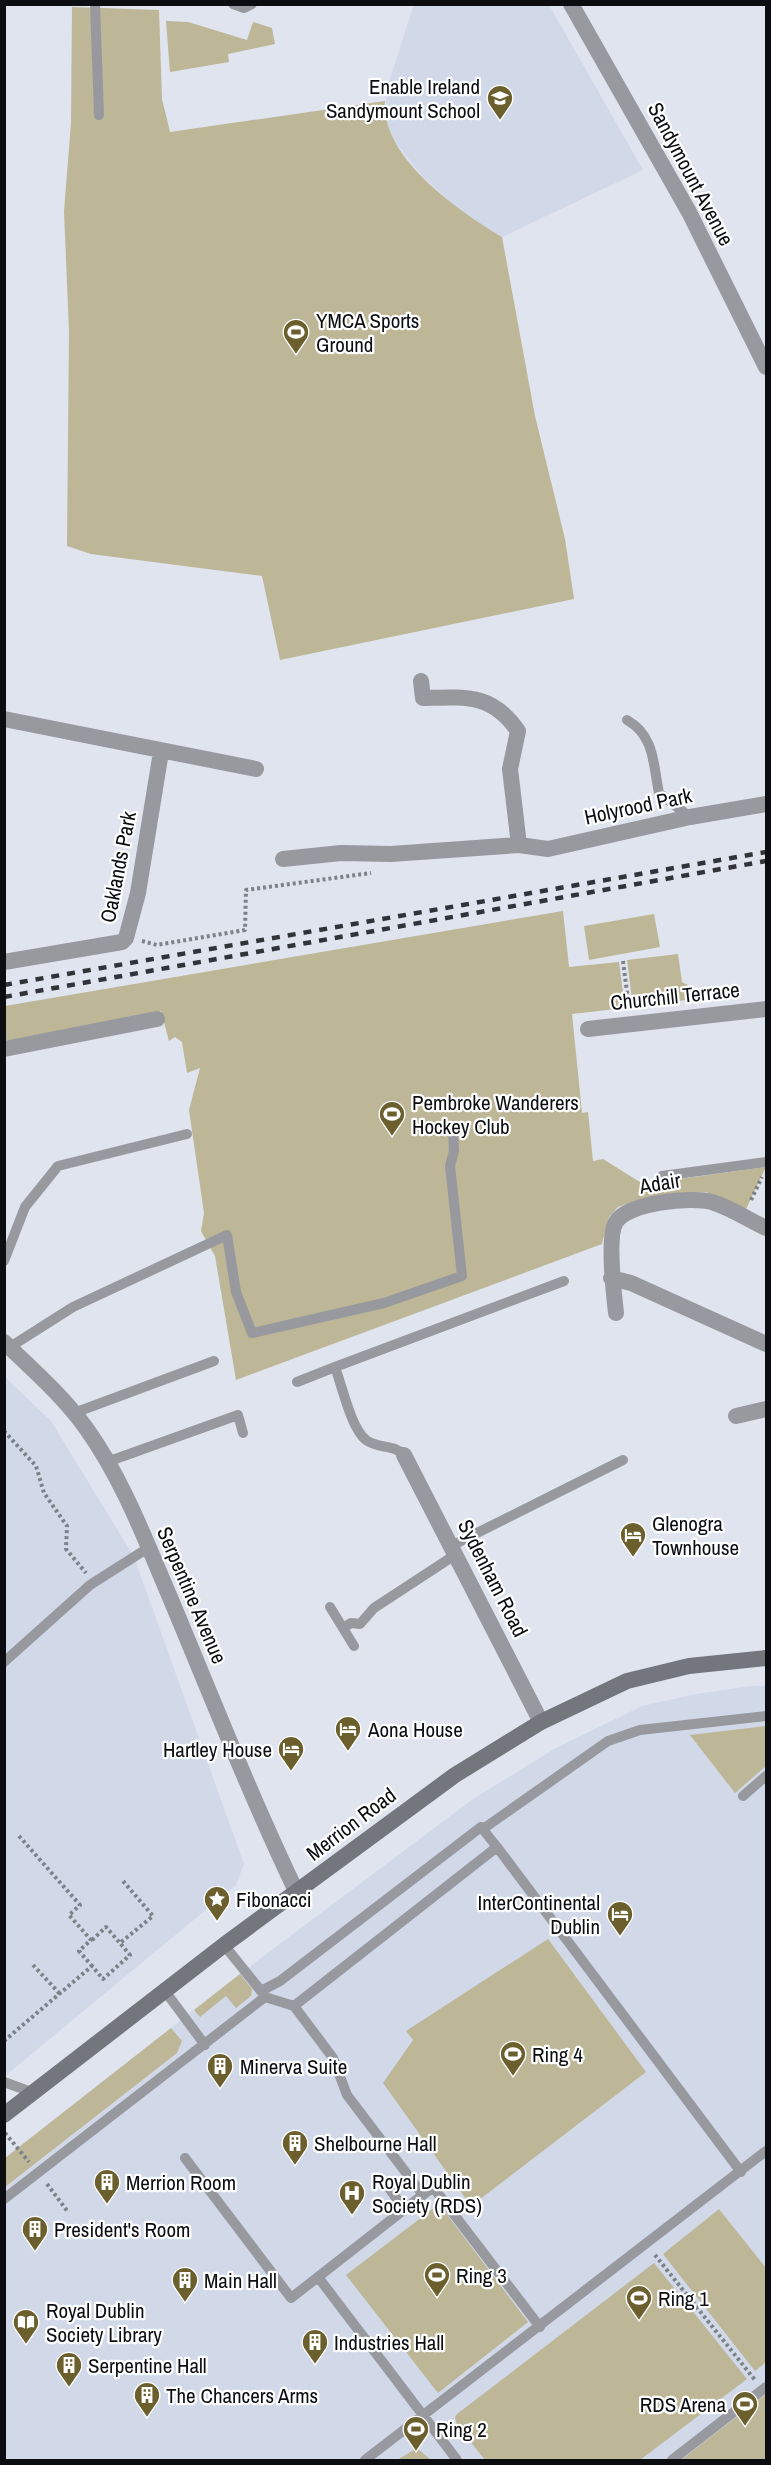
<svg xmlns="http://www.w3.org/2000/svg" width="771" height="2465" font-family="'Archivo Narrow',sans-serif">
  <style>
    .built { fill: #d1d9e9 }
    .green { fill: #bdb697 }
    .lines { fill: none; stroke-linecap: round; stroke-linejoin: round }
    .path { stroke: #7d8188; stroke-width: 4; stroke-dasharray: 3 3; stroke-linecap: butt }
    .service { stroke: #97999e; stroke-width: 10 }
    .minor { stroke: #97999e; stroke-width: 16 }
    .tertiary { stroke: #97999e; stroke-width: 16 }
    .secondary { stroke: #73767c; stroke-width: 16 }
    .rail { stroke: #313338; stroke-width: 4.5; stroke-dasharray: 8 8; stroke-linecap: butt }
    .labels { text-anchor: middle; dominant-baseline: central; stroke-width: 4.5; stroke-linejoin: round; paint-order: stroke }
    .poi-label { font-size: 21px; fill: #0b0d10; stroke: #fff; text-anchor: start }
    .street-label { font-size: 21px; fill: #0b0d10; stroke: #fff }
  </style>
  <rect width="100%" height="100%" fill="#dfe4ee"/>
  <!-- built -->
  <path class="built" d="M411,5H549L643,170L502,237L461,212L422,176L395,142L384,117L389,82L413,7Z
    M4,1376L51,1421L134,1557L244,1864L236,1885L5,2076Z
    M751,1686H766V2460H5V2158L245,1970L473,1799L556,1748L642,1706L696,1694Z"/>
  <!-- green -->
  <path class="green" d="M72,7L159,10L162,99L170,132L385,101C381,158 459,211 502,237L535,416L565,539L574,599L280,660L262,576L91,554L67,546L69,331L64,211L71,123Z
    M166,21L188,22L247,40L253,22L272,28L275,44L228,54L229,62L170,72Z
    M563,911L569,967L619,962L625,1008L572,1014L582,1113L588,1112L593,1161L603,1159L643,1184L766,1167L746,1209L706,1192L637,1200L618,1207L609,1217L602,1244L236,1380L215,1256L201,1231L204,1213L189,1110L200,1068L187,1073L182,1042L175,1037L169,1041L161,1011L5,1041V1006Z
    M654,914L660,947L589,960L584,926Z
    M678,954L682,982L701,992L702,998L633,1007L627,960Z
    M766,1726V1766L735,1793L690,1735Z
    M548,1939L646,2072L471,2206L383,2083L413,2040L406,2031Z
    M240,1974L252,1989L251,1996L236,2008L226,1996L200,2017L194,2010Z
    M171,2028L182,2041L177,2053L5,2187V2158Z
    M439,2204L528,2322L438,2393L346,2275Z
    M719,2209L766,2268V2362L755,2371L663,2254Z
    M654,2263L747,2379L640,2460H485L457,2425L455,2417L457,2414Z
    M766,2394V2460H681Z
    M417,2448L431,2460H397Z"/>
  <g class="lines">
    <!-- path -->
    <path class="path" d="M142,941L157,945L245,930L246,890L371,873
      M623,961L629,1008
      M751,1200L762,1177
      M4,1431L36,1466L44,1493L67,1526L66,1549L86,1573
      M19,1836L80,1905L69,1915L91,1940L79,1951L92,1966
      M92,1940L106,1927L120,1943
      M33,1965L60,1994
      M4,2041L92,1966L103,1979L130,1955L120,1943L153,1916L123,1881
      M5,2133L29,2162
      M47,2184L68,2212
      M655,2255L755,2380"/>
    <!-- service -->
    <path class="service" d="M95,4L99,115
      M233,4L244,8L252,4
      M627,720C655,736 653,764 659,793L690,817
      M662,1176L766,1162
      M4,1261L25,1207L58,1166L187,1134
      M10,1347L73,1307L227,1235L236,1292L252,1333L384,1303L462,1276L450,1166L454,1151L453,1132
      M297,1382L335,1367
      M74,1413L214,1361
      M404,1455C394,1444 378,1449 366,1440C351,1428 342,1386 335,1367L564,1281
      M107,1462L238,1415L243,1433
      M451,1546L623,1460
      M330,1607L354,1646
      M343,1628L351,1623L360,1624L374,1608L455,1555
      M4,1662L90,1585L148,1548
      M743,1796L766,1776
      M483,1829L608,1741L640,1730L766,1716
      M497,1847L741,2172
      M165,1991L205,2045
      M294,2006L333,2058L347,2095L423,2195
      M4,2082L34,2093
      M185,2158L291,2298L318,2277
      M389,2188L404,2209
      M4,2199L265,1997L294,2006L497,1847L481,1827L280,1981L261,1991L224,1945
      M365,2460L766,2151
      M457,2460L318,2277L433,2187L540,2327
      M672,2460L766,2387"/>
    <!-- minor -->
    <path class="minor" d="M421,681L423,698C465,697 492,693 518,731L510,769L519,845
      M4,719L256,769
      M283,859L341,853L391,854L519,845L548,849L690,817L766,804
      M4,962L122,942L126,938L138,893L161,752
      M588,1029L766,1009
      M4,1049L157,1019
      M611,1278L631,1283L766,1344
      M616,1313C614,1295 607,1236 616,1222C627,1203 691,1196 712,1202C731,1208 749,1220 766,1228
      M736,1416L766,1409
      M404,1455L541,1722"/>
    <!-- tertiary -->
    <path class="tertiary" d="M571,4L689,212L766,367
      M4,1342C33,1370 63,1396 86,1428C122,1478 145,1539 169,1595C211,1695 250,1795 297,1893"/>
    <!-- secondary -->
    <path class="secondary" d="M4,2115L224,1945L455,1775L541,1722L627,1681L689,1666L766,1658"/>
    <!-- rail -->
    <path class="rail" d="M4,985L766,852
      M4,997L766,861"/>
  </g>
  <!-- icons -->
  <defs>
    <g id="school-pin" transform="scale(1.35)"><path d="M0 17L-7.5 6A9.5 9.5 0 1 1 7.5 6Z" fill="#6b602d" stroke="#fff"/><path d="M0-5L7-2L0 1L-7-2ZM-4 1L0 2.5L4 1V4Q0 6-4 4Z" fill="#fff"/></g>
    <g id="stadium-pin" transform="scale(1.35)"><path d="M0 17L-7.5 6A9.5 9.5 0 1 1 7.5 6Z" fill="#6b602d" stroke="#fff"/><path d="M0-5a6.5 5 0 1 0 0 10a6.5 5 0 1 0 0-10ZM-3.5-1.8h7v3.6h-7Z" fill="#fff"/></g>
    <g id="hotel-pin" transform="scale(1.35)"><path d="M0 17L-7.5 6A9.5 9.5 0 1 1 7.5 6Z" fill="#6b602d" stroke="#fff"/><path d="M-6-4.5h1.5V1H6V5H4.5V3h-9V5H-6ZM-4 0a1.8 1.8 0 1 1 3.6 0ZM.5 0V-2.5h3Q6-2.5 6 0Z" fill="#fff"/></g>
    <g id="sight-pin" transform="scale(1.35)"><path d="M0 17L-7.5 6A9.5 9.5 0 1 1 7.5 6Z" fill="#6b602d" stroke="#fff"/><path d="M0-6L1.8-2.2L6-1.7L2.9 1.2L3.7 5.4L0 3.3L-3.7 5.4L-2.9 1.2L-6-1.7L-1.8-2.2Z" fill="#fff"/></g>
    <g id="building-pin" transform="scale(1.35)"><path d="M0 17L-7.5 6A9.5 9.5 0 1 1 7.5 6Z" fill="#6b602d" stroke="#fff"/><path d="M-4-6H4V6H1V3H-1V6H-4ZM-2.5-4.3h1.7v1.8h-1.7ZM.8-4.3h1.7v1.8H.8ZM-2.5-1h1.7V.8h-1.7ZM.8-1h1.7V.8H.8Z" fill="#fff"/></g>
    <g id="hospital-pin" transform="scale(1.35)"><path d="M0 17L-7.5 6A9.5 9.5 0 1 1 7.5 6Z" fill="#6b602d" stroke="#fff"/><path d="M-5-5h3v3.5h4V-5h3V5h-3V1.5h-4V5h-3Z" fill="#fff"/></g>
    <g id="library-pin" transform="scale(1.35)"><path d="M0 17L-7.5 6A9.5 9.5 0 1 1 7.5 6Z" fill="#6b602d" stroke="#fff"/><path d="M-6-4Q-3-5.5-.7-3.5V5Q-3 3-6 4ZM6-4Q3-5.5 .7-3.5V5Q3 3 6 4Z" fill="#fff"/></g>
  </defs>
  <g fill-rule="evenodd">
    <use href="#school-pin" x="500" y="98"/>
    <use href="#stadium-pin" x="296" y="332"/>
    <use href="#stadium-pin" x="392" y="1114"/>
    <use href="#hotel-pin" x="633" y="1535"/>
    <use href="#hotel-pin" x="348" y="1729"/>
    <use href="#hotel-pin" x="291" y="1749"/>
    <use href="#sight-pin" x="217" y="1899"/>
    <use href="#hotel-pin" x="620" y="1914"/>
    <use href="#stadium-pin" x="513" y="2054"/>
    <use href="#building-pin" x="220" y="2066"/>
    <use href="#building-pin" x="295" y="2143"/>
    <use href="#building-pin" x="107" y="2182"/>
    <use href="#hospital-pin" x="352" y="2193"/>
    <use href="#building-pin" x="35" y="2229"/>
    <use href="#stadium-pin" x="437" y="2275"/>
    <use href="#building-pin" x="185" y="2280"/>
    <use href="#stadium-pin" x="639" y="2298"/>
    <use href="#library-pin" x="26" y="2322"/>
    <use href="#building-pin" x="315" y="2342"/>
    <use href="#building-pin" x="69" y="2365"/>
    <use href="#building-pin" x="147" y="2395"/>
    <use href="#stadium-pin" x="745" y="2404"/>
    <use href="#stadium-pin" x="416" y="2429"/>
  </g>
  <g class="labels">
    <!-- poi labels -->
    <g class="poi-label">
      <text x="480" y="86" text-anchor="end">Enable Ireland<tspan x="480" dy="24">Sandymount School</tspan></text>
      <text x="316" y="320">YMCA Sports<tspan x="316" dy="24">Ground</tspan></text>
      <text x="412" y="1102">Pembroke Wanderers<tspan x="412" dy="24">Hockey Club</tspan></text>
      <text x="652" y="1523">Glenogra<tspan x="652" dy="24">Townhouse</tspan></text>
      <text x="368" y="1729">Aona House</text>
      <text x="272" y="1749" text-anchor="end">Hartley House</text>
      <text x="236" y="1899">Fibonacci</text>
      <text x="600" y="1902" text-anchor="end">InterContinental<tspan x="600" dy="24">Dublin</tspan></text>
      <text x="532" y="2054">Ring 4</text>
      <text x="240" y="2066">Minerva Suite</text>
      <text x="314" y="2143">Shelbourne Hall</text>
      <text x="372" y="2181">Royal Dublin<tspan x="372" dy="24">Society (RDS)</tspan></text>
      <text x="126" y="2182">Merrion Room</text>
      <text x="54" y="2229">President's Room</text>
      <text x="456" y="2275">Ring 3</text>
      <text x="204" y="2280">Main Hall</text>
      <text x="658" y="2298">Ring 1</text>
      <text x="46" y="2310">Royal Dublin<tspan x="46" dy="24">Society Library</tspan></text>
      <text x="334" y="2342">Industries Hall</text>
      <text x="88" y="2365">Serpentine Hall</text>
      <text x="166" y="2395">The Chancers Arms</text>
      <text x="726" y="2404" text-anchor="end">RDS Arena</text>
      <text x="436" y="2429">Ring 2</text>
    </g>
    <!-- street labels -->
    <g class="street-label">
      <text transform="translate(691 174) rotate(62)">Sandymount Avenue</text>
      <text transform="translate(638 806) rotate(-12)">Holyrood Park</text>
      <text transform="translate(118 867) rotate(-79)">Oaklands Park</text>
      <text transform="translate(675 996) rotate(-6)">Churchill Terrace</text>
      <text transform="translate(660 1183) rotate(-9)">Adair</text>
      <text transform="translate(493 1578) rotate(63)">Sydenham Road</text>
      <text transform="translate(192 1595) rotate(67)">Serpentine Avenue</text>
      <text transform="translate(351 1824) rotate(-37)">Merrion Road</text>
    </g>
  </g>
  <!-- border -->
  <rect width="771" height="2465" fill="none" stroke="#0b0d10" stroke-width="12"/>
</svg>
